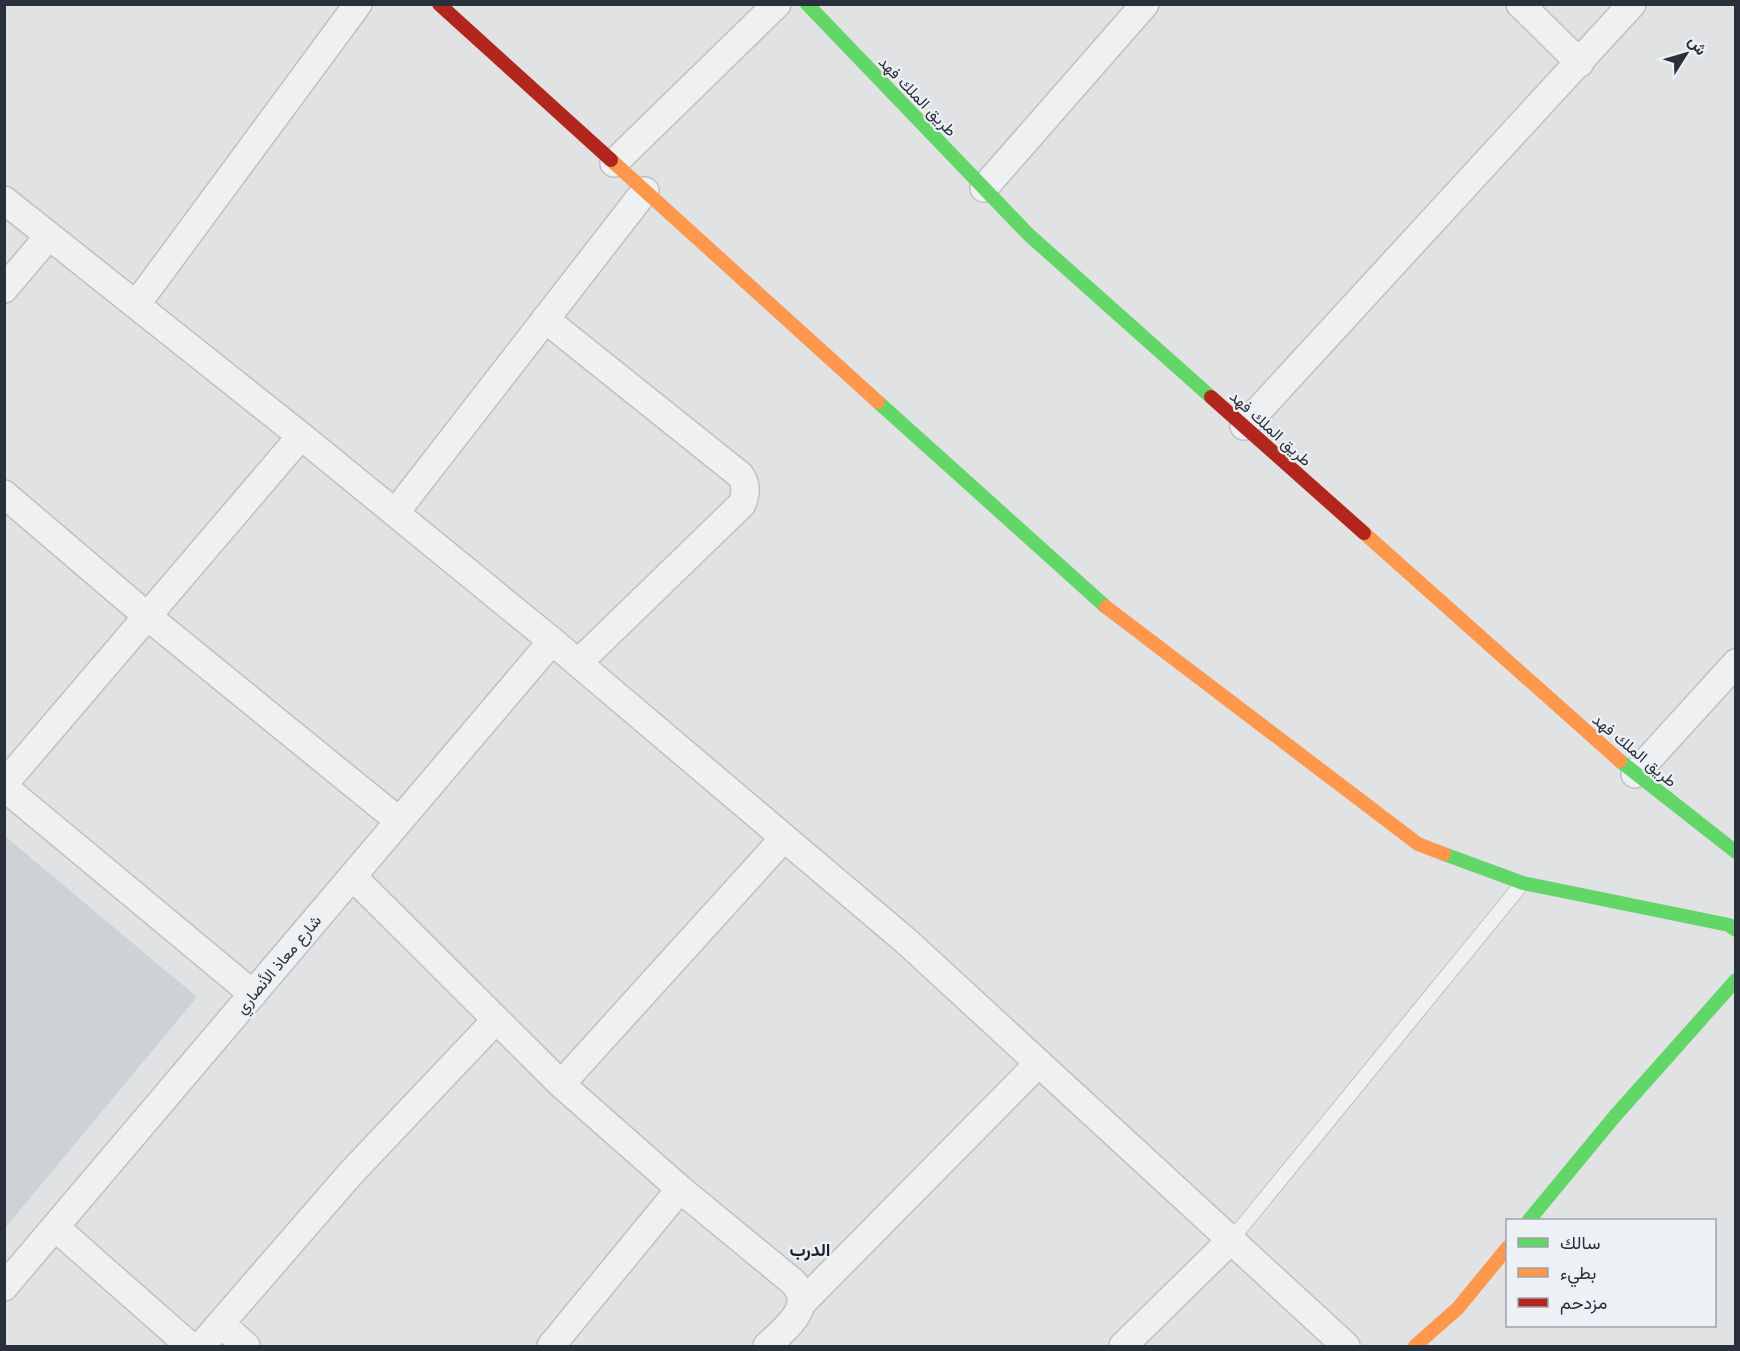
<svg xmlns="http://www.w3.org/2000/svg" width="1740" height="1351" font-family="Inter,Vazirmatn,sans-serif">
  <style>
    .built { fill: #ced2d7 }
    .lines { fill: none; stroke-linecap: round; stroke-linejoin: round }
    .lane-casing { stroke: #bec0c2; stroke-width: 16 }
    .street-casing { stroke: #bec0c2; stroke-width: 30 }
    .lane { stroke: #eff0f1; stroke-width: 14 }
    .street { stroke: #eff0f1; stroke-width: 27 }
    .fast { stroke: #63d668; stroke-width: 14 }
    .slow { stroke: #ff974d; stroke-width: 14 }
    .jam { stroke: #b3261e; stroke-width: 14 }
    .labels { text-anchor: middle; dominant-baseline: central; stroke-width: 4.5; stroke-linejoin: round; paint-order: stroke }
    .street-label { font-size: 16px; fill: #29303b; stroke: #edf0f4 }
    .neighbourhood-label { font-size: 18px; font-weight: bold; fill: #1b212c; stroke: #edf0f4 }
  </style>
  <rect width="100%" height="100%" fill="#e0e2e4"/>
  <!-- built -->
  <path class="built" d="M6,837L197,997L5,1228L4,839Z"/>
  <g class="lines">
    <!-- lane casing -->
    <g class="lane-casing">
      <path id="lane" d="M1231,1240L1522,884"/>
    </g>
    <!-- street casing -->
    <g class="street-casing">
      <path id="street" d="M1520,4L1580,63
        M614,163L777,4
        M984,188L1145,4
        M4,200L301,436L552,641L906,941L1346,1346
        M4,289L48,237
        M136,305L358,4
        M545,319L740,475C747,484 746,494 742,504L578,663
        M1244,426L1632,4
        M4,494L147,616L399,821
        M395,513L645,191
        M1635,774L1736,663
        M4,784L301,436
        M4,787L253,994
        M353,877L561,1084L784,838
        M561,1084L680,1189L793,1282C816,1307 785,1328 767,1346
        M55,1227L190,1346
        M4,1287L552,641
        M801,1304L1039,1063
        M221,1324L246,1346
        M201,1346L351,1173L496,1020
        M551,1346L680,1189
        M1123,1346L1231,1240"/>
    </g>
    <!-- lane -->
    <use href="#lane" class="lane"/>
    <!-- street -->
    <use href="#street" class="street"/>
    <!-- fast -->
    <path class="fast" d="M807,4L1029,235L1211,397
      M878,402L1106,607
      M1620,761L1736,852
      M1444,854L1523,883L1729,925L1736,930
      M1529,1220L1615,1116L1736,980"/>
    <!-- slow -->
    <path class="slow" d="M611,160L878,402
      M1364,533L1620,761
      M1106,607L1418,844L1444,854
      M1415,1346L1458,1308L1508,1247"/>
    <!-- jam -->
    <path class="jam" d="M439,4L611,160
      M1211,397L1364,533"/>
  </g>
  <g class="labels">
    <!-- street labels -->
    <g class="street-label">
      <text transform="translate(918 96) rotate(46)">طريق الملك فهد</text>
      <text transform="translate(1271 428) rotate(42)">طريق الملك فهد</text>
      <text transform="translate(1635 750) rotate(40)">طريق الملك فهد</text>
      <text transform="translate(278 964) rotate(-50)">شارع معاذ الأنصاري</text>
    </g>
    <!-- neighbourhood labels -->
    <g class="neighbourhood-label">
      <text x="810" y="1249">الدرب</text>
    </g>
  </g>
  <!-- border -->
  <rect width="1740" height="1351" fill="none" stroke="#29303b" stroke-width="12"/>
  <!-- legend -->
  <rect x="1506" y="1219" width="210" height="108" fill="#edf0f4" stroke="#9fa3aa" stroke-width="1.5"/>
  <rect x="1518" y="1238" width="30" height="9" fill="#63d668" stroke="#9fa3aa" stroke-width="1.5"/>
  <text x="1560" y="1249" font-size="18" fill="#29303b">سالك</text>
  <rect x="1518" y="1268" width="30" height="9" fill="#ff974d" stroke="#9fa3aa" stroke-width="1.5"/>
  <text x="1560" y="1279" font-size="18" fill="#29303b">بطيء</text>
  <rect x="1518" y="1298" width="30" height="9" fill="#b3261e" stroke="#9fa3aa" stroke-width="1.5"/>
  <text x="1560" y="1309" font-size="18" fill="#29303b">مزدحم</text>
  <!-- north arrow -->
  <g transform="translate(1686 54) rotate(53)" stroke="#edf0f4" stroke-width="4.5" paint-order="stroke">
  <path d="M0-4.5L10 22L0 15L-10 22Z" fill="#29303b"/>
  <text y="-9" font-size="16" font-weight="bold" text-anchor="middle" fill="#29303b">ش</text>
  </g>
</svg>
